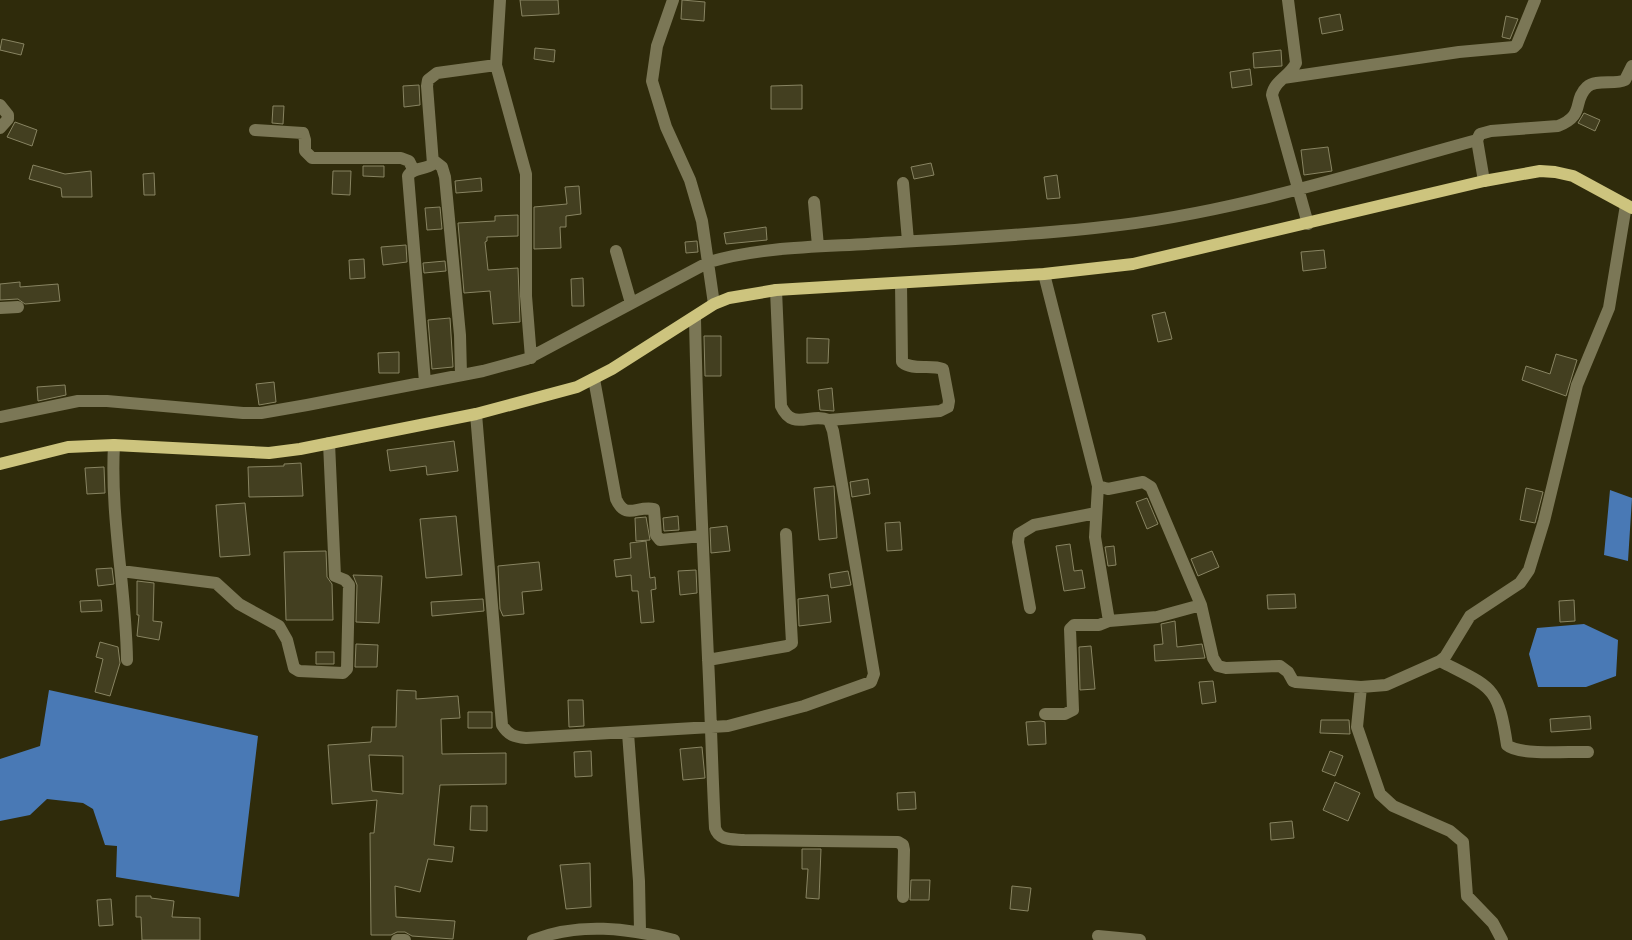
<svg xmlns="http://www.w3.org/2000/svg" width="1632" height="940" font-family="'Varela Round',sans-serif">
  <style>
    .water { fill: #4979b5 }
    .building { fill: #433f20; stroke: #888462; fill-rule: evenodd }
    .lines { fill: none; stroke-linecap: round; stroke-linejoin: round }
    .minor { stroke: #7b7756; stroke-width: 12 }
    .major { stroke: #cdc47e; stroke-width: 12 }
  </style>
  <rect width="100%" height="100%" fill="#2f2b0b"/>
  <!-- water -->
  <path class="water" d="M1610,490L1632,498L1628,561L1604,555Z
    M1584,624L1618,640L1616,676L1586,687H1538L1529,654L1537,628Z
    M49,690L258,736L239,897L116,877L117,846L105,845L93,809L83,803L47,799L30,815L0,821V759L40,746Z"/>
  <!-- building -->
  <path class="building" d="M520,0H558L559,14L522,16Z
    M682,0L705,2L704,21L681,19Z
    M1340,14L1343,30L1322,34L1319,18Z
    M1506,16L1518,19L1510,39L1502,37Z
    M2,39L24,44L21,55L0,50Z
    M535,48L555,50L554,62L534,59Z
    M1281,50L1282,66L1254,68L1253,53Z
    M1250,69L1252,85L1232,88L1230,72Z
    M419,85L420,105L404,107L403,86Z
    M802,85V109H771V86Z
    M273,106H284L283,124L272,123Z
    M1584,113L1600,120L1595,131L1578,123Z
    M15,122L37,130L32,146L7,137Z
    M1328,147L1332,171L1304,175L1301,150Z
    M931,163L934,175L914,179L911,167Z
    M33,165L65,174L91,171L92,197H62L61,188L29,179Z
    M363,166H384V177L363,176Z
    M333,171H351L350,195L332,194Z
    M154,173L155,195H144L143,174Z
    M1057,175L1060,198L1047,199L1044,177Z
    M481,178L482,191L456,193L455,181Z
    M579,186L581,214L566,216V227H560L561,248L534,249V207L567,204L565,187Z
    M440,207L442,229L427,230L425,208Z
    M518,215V236L487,237V241L485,242L488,270L518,268L520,322L493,324L490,291L464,293L458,223L495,221V216Z
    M766,227L767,240L726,244L724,233Z
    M697,241L698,252L686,253L685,242Z
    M406,245L407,262L383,265L381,247Z
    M1324,250L1326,268L1303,271L1301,252Z
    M364,259L365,278L350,279L349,260Z
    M445,261L446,271L424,273L423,263Z
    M583,278L584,306H572L571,279Z
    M20,282V287L58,284L60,301L25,304L18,299L0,300V284Z
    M1165,312L1172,339L1158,342L1152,315Z
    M450,318L453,367L432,369L428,320Z
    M704,336H721V376H705Z
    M807,338L829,339L828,363H807Z
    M399,352V373H379L378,353Z
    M1556,354L1577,360L1566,396L1522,380L1526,366L1550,374Z
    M274,382L276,402L259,405L256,384Z
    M65,385L66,395L38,401L37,387Z
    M832,388L834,411L820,410L818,390Z
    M454,441L458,471L427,475L426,466L390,471L387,450Z
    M301,463L303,496L249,497L248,467L284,466V464Z
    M104,467L105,493L87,494L85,468Z
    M868,479L870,494L852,497L850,482Z
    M834,486L837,538L819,540L814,488Z
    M1526,488L1543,492L1535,523L1520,520Z
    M1147,498L1158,524L1147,529L1136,502Z
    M245,503L250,555L220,557L216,505Z
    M456,516L462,575L426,578L420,519Z
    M678,516L679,530L664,531L663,518Z
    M646,517L650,540L636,541L635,518Z
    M900,522L902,550L887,551L885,523Z
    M727,526L730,551L711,553L710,528Z
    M646,541L650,578L655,577L656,589L651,590L654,622L641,623L638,591H632L631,575L616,577L614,560L631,558L630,543Z
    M1070,544L1074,571L1082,570L1085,588L1064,591L1056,546Z
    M1114,546L1116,565L1108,566L1105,547Z
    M326,551L327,577L332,584L333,620H286L284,552Z
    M1212,551L1219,567L1198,576L1191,559Z
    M539,562L542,590L522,592L524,614L503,616L500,609L498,566Z
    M112,568L114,584L98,586L96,569Z
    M696,570L697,593L680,595L678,571Z
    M848,571L851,585L831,588L829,574Z
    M353,575L382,576L379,623L356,622L357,585Z
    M137,581L154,583L153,621L162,622L159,640L137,636L139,615H137Z
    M1295,594L1296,608L1268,609L1267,595Z
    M828,595L831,622L799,626L798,599Z
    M483,599L484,611L432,616L431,602Z
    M101,600L102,611L81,612L80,601Z
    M1574,600L1575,621L1560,622L1559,601Z
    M1175,621L1177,647L1202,644L1205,658L1155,661L1154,645L1163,644L1161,624Z
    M100,642L118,647L120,663L110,696L95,692L103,659L96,657Z
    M356,644L378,645L377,667H355Z
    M1091,646L1095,689L1080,690L1079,647Z
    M316,652H334V664H316Z
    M1213,681L1216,702L1202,704L1199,682Z
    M397,690L416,691V699L458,696L460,718L441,719L442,754L506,753V784L440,785L434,845L454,847L452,862L428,859L420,892L395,886L396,917L455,921L453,939L412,936L405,932H397L391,935H371L370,833H374L377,800L332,804L328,745L371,742L372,727H396ZM369,755L403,756V794L372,791Z
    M568,700H583L584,726L569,727Z
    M468,712H492V728H468Z
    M1590,716L1591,729L1551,732L1550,719Z
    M1321,720H1349L1350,734L1320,733Z
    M1041,721L1045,722L1046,744L1028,745L1026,722Z
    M702,747L705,778L683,780L680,749Z
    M591,751L592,776L575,777L574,752Z
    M1330,751L1343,756L1335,776L1322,771Z
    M1335,782L1360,793L1348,821L1323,810Z
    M915,792L916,809L898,810L897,793Z
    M471,806H487V831L470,830Z
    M1292,821L1294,838L1271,840L1270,823Z
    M802,849H821L819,899L806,898L808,869H802Z
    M590,863L591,907L566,909L560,865Z
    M911,880H930L929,900H910Z
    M1012,886L1031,888L1028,911L1010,909Z
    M136,896H151V898L174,901L172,917L200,918V940H142L141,917H136Z
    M111,899L113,925L99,926L97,900Z"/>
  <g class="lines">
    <!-- minor -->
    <path class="minor" d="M673,0L657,46L652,81L666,127L690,180L702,221L714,304
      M1288,0L1296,63C1290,76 1274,81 1272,95L1308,224
      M496,65L500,0
      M1283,78L1459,52L1514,47L1517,44L1535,0
      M0,105L8,115V119L0,128
      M255,130L303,133L305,140V151L312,158H401L409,161L414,171
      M433,160L442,167L445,177L460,335L461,375
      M1484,181L1477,140L1480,134L1491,131L1558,126C1586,115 1572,101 1587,87C1596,79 1615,85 1625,80L1632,66
      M903,183L908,241
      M814,202L818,246
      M616,251L631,303
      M1044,274L1098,486L1108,489L1143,482L1151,487L1201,605L1213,658L1218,666L1226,668L1280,666L1288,672L1293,681L1296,682L1361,687L1386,685L1440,661L1445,657L1470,616L1520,583L1529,570L1544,521L1577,385L1609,308L1626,205
      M0,308L18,307
      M695,318C697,431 703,545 708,658C711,715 712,772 715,828C719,841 732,839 744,840L898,842L903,845L904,850L903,897
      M594,379L616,499C626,521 637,505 654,509L656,535L660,540L702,536
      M425,382L408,176C413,167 425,170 433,164L427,86L428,80L437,73L496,65L526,174V296L531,358
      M476,414L502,725C508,735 514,737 526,738L728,726L804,706L871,682L874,674L833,431L829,420C810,412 793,432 781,406L776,290
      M0,417L78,401H107L243,413H261L307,405L483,371L527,359L709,262C761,247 815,247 868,244C947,239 1025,236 1103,227C1230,214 1355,173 1477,140
      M829,420L940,411L948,407L949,401L943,369C931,364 912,371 902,362L901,283
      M114,445C110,517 126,588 127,660
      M121,571L216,583L239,604L279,626L287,640L294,668L299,671L343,673L347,669L349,585L345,580L335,576L329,443
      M1030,608L1018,542L1019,534L1034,525L1096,513
      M1109,621L1157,617L1201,605
      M708,660L787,646L792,643L786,534
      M1440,661C1492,688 1498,685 1507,745C1519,756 1571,751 1588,752
      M1361,687L1357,727L1380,794L1393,806L1450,831L1463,842L1467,896L1493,923L1502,940
      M1045,714H1065L1073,710L1070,629L1074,625H1099L1109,621L1095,537L1098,486
      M628,733L639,881L640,931
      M1098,936L1140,940
      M397,940H405
      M533,940C579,922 628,928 674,940"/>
    <!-- major -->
    <path class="major" d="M0,464L68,447L114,445L269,453L300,449L476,414L577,387L612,369L714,304L729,298L776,290L1044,274L1133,264L1484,181L1540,171L1555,172L1573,176L1632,208"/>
  </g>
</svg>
